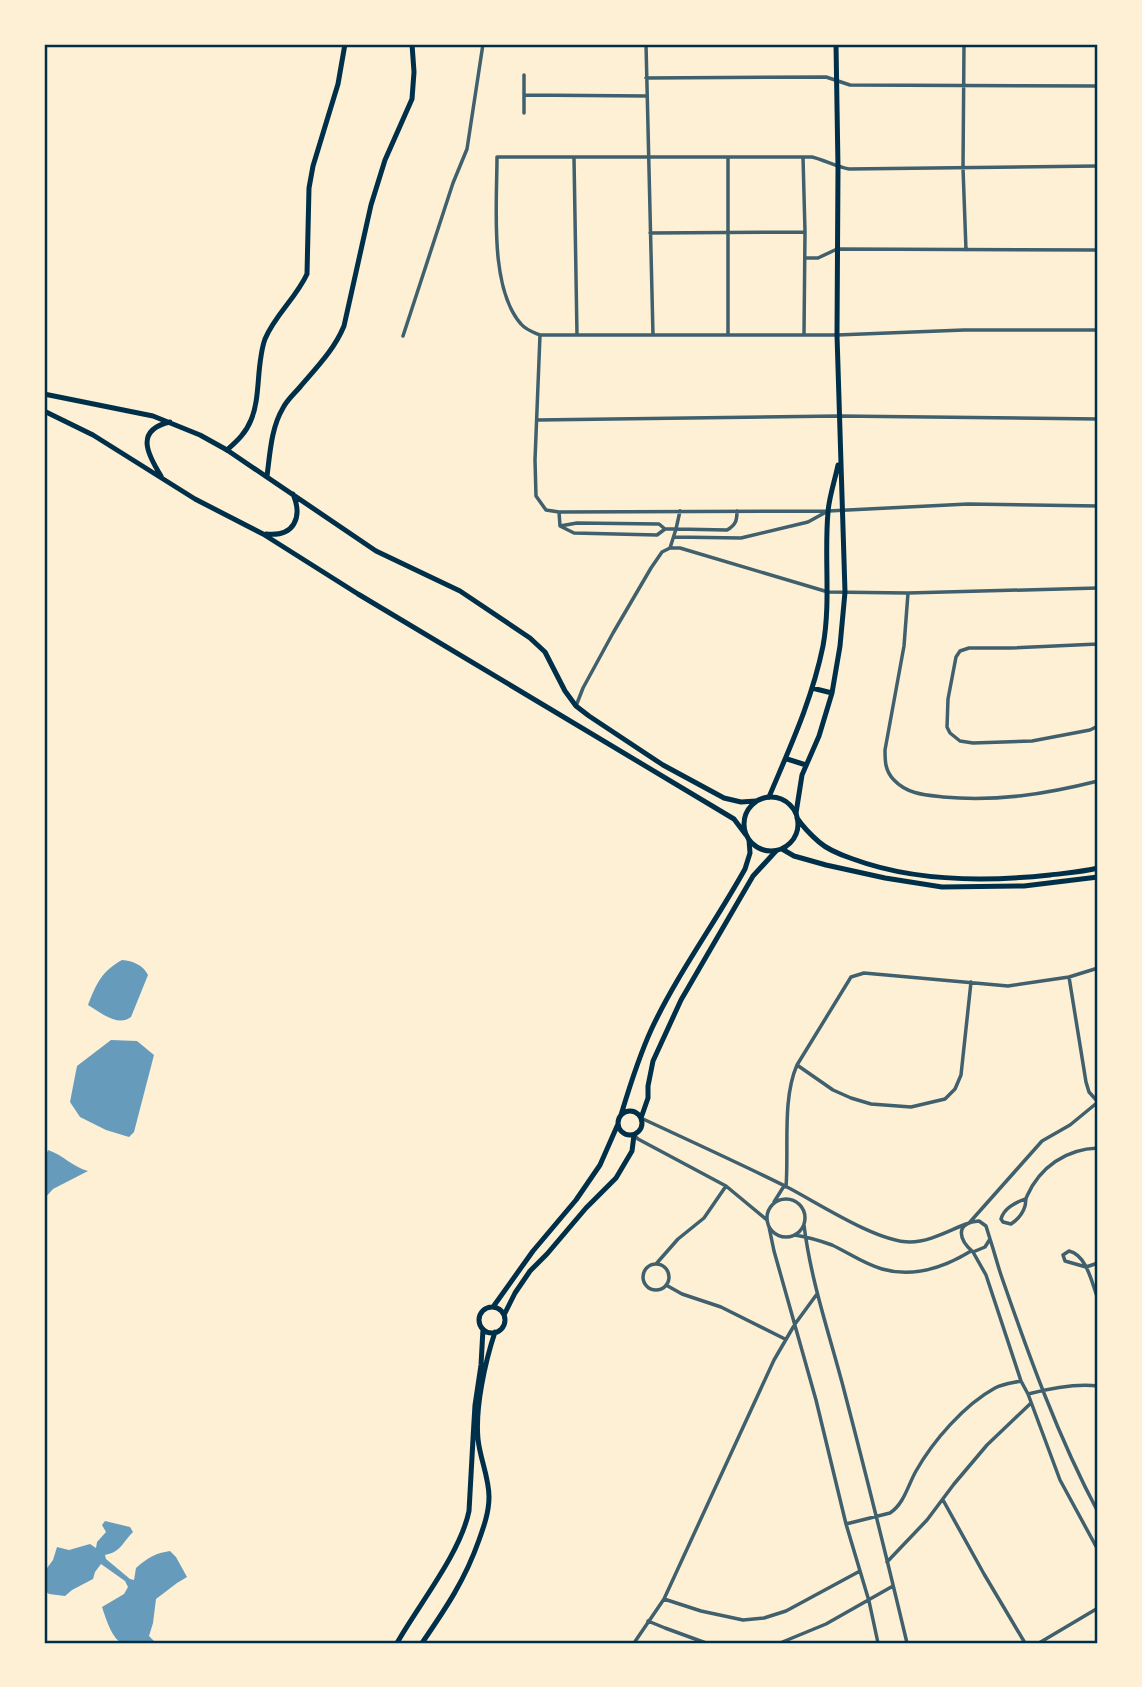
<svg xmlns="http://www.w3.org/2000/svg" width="1142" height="1687" font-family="'Libre Baskerville',serif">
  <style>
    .water { fill: #669bbc }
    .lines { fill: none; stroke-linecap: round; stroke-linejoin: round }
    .minor { stroke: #3f606c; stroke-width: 3.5 }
    .secondary { stroke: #003049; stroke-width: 5 }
    .primary { stroke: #003049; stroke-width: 5 }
    .neatline { fill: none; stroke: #003049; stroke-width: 2.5 }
  </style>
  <rect width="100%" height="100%" fill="#fdf0d5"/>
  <!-- water -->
  <path class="water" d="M122,960C133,961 143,965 148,975L131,1017C118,1027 101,1013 88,1005C96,984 102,971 122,960Z
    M111,1040L137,1041L154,1055L134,1132L129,1137L106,1130L80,1117L70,1102L77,1066Z
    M48,1150C63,1155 73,1167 88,1171L53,1189L44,1199V1160Z
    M105,1521L130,1527L133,1532C122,1543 121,1552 105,1555L106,1559L130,1579L134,1580L136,1568C147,1558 156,1553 170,1551L176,1557L187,1577L177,1583L156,1599L153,1623L149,1636L156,1643C146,1643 130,1646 121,1642C112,1639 105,1616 102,1607L124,1594L128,1587L125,1581L101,1564L95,1572L93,1579L72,1590L65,1596L49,1594L44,1590V1572L53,1560L57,1547L69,1550L90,1544L96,1548L97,1542L106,1532L102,1525Z"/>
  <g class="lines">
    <!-- minor -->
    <path class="minor" d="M530,44L646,45
      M646,44L653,335
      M964,44L963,168L966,250
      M646,78L826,77L850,85L1098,86
      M524,95L647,96
      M524,113V75
      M803,157L805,232L804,335
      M574,158L577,335
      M1098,166L849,169C836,167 825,160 812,157H497C497,204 489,288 521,324C526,330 533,332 540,335H837L964,330H1098
      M650,233L805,232
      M805,258H818L837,249L1098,250
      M540,335L535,460L536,496L546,510L559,512L828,511L968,504L1098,506
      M728,335V157
      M403,336L453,183L467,149L483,44
      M537,420L839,416L1098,419
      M559,512L560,526L574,533L657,535L665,529H676L680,511
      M560,526L577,523L659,524L665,529
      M674,537L741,538L808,522L828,511
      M670,548H680L828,592L908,593L1098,588
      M908,593L904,646L885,750C885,761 885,771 894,780C907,794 925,795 943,797C997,802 1046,794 1098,781
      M1098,642V671
      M1098,644L1010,648H969L960,651L956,657L948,699L947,727L950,733L960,741L973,743L1032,741L1090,730L1098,726
      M576,706L583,688L613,633L651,568L662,552L670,548L676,529L727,530C736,525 737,520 737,511
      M1069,977L1086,1082L1089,1092L1098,1102
      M797,1065L833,1090L851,1098L871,1104L911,1107L945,1099L955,1089L961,1075L971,982
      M641,1118C690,1141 739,1163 787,1187C818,1203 877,1242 910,1242C929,1242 948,1231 966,1224
      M634,1135L638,1139L726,1186L767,1220
      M786,1187C789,1149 782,1099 797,1065L851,977L864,973L1008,986L1069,977L1098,968
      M767 1218a19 19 0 1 1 38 0a19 19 0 1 1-38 0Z
      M1025,1199C1015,1203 1004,1208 1001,1219L1003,1222L1011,1224C1017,1220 1023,1213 1025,1206C1026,1203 1025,1199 1027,1196C1040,1167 1066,1149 1098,1148
      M774,1202L784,1186
      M979,1221L986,1226L990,1239L985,1247L973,1252C959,1240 954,1223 979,1221Z
      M970,1222L1042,1141L1070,1125L1098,1102
      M804,1225C811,1282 830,1336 844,1390C866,1474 887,1559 907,1643
      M769,1227L774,1251L816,1400L846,1524L869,1601L878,1643
      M795,1235C807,1237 821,1241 832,1245C849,1253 864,1264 882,1269C913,1278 945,1267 971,1251
      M990,1239C994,1251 997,1263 1001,1275C1029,1356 1058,1437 1098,1512
      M973,1252L986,1275L1021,1381L1028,1394L1060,1480L1098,1550
      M656,1264L678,1239L704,1218L726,1186
      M643 1277a13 13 0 1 1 26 0a13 13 0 1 1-26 0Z
      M1086,1267L1065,1261L1063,1255L1069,1251C1087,1255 1092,1284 1098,1299
      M1086,1267L1098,1263
      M666,1285L682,1294L721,1307L785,1339
      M1028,1394C1051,1388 1075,1383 1098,1386
      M943,1500L984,1574L1025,1643
      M846,1524L890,1513C904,1504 908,1485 916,1471C933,1441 964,1405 995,1388C1003,1384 1012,1383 1021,1381
      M887,1562L927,1520L954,1484L987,1445L1031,1403
      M664,1599L701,1611L743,1620L764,1618L786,1611L860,1571
      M648,1621L665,1628L706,1643
      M634,1643L664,1599L774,1360L795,1324L817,1294
      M780,1643L826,1624L893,1586
      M1039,1643L1098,1608"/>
    <!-- secondary -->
    <path class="secondary" d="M227,450C237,441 246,433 251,420C261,397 256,364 265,339C275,315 296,298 307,274L309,188L313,166L338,84L345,44
      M267,476C270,454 271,428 283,408C287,400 294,394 300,387C317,367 334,350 344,326L371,205L385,160L412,99L414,72L412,44
      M812,688L832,693
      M787,759L806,765
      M769,797C790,747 812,700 823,646C831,602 824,557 828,512C829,497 835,480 838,465
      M796,813L802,775L819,736L832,693L840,646L845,592L837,335L838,168L836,44
      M618 1123a12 12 0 1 1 24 0a12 12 0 1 1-24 0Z
      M621,1115C630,1085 639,1056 652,1028C678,973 715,923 745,869L750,853L749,840
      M641,1118L648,1098V1086L653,1061L681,1000L753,876L776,851
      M493,1307L533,1251L576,1200L600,1165L618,1124
      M479 1320a13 13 0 1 1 26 0a13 13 0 1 1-26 0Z
      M504,1315L515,1293L530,1271L547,1254L586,1208L616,1178L632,1151L634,1135
      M397,1643C419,1604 460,1554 469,1511L473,1439L475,1405L481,1365L483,1329
      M422,1643C446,1608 465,1580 479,1540C484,1526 489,1512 489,1497C489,1477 480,1459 478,1439C475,1408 485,1362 495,1332"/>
    <!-- primary -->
    <path class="primary" d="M44,394L153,416L200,435L227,450L376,551L460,591L530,638L545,652L565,691L576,706L589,716L663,765L724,798L741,802L756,801
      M44,411L93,435L195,499L263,534L358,594L734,819L746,835
      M161,476C148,455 134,430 170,422
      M266,534C294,537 303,518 293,494
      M744 824a27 27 0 1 1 54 0a27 27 0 1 1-54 0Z
      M797,818C803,827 811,835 819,842C828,850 841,855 853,859C915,882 985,882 1050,875C1066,873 1082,872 1098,868
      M782,849L794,856L826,865L885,878L942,887L1024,886L1098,877"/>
  </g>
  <!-- border -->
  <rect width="1142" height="1687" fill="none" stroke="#fdf0d5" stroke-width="91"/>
  <rect x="46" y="46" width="1050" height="1596" class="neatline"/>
</svg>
